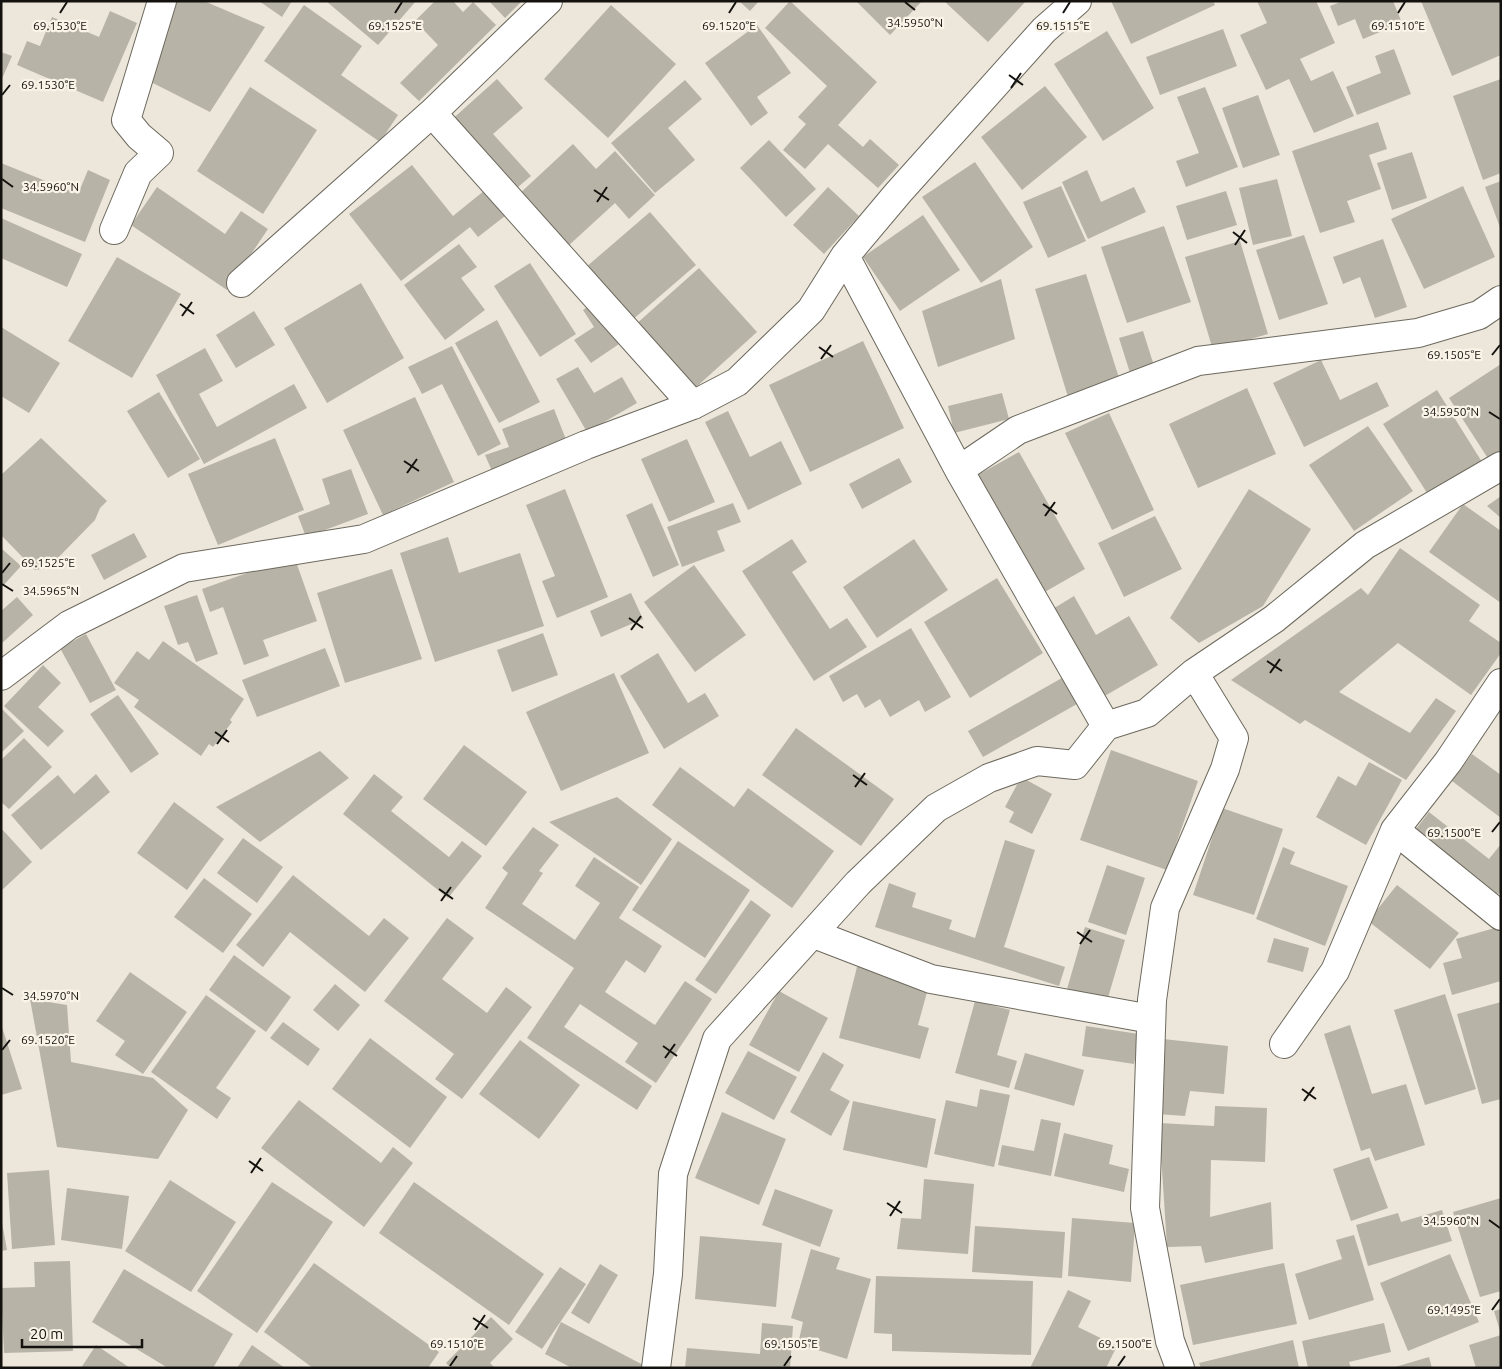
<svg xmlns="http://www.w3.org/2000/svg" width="1502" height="1369" font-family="Ubuntu,sans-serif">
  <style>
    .building { fill: #b8b3a7 }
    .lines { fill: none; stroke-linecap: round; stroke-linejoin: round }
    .minor-casing { stroke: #6d695e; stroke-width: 30 }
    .minor { stroke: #fff; stroke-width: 28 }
    .ticks { fill: none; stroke: #14120e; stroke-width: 2 }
    .ticks-label { font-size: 12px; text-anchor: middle; fill: #14120e; stroke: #faf4e8; stroke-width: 4.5; stroke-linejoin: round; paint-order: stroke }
  </style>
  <rect width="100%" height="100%" fill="#ece7da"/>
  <!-- building -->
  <path class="building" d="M177,1H204L265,27L210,112L147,80Z
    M259,1H292L282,17Z
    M326,1H416L378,45Z
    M435,1H453L463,12L473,2L496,25L419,101L400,83L438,45L415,21Z
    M489,1H522L505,18Z
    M739,1H759L750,11Z
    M790,1L877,82L838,125L863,147L870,139L899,165L878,188L828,144L805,169L783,150L806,124L798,117L827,86L765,28Z
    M856,1H922L890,35Z
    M944,1H1026L988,42Z
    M1111,1H1213L1215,5L1131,44Z
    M1257,1H1316L1335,43L1300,59L1311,81L1333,71L1354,116L1314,133L1289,79L1266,90L1240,35L1267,23Z
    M1343,1H1393L1402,23L1363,39L1355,19L1338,26L1330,6Z
    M1421,1H1501V55L1452,76Z
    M304,5L362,46L341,75L398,115L380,142L264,61Z
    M611,5L676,64L608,138L544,79Z
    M110,11L137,23L103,102L17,65L27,41L40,46L52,17L99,37Z
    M757,25L791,73L757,97L768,113L751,126L705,63Z
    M1223,29L1237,66L1160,95L1146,57Z
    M1107,31L1154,108L1103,141L1054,64Z
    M1394,49L1411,94L1357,115L1346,87L1381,73L1375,56Z
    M1,52L12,56L1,81Z
    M497,79L523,108L493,134L531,176L511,193L448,123Z
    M1501,79V173L1483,180L1453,96Z
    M685,80L702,99L668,128L695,160L655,193L611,143Z
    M1045,86L1087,137L1022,190L981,137Z
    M250,87L317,130L263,214L197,171Z
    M1205,87L1238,167L1186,187L1176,161L1199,153L1177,97Z
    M1258,95L1280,155L1243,168L1222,108Z
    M1378,122L1387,149L1369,155L1381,189L1347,201L1355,222L1320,233L1292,151Z
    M769,140L816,189L786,217L740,168Z
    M573,144L596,169L615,151L655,195L629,219L615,203L567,247L518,195Z
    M1412,152L1427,198L1392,210L1377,163Z
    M975,162L1033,247L981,283L922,197Z
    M1,163L78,194L88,170L110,180L85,242L1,208Z
    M412,165L453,216L485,190L505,216L478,237L470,227L401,281L349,214Z
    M1087,170L1101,202L1134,187L1146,212L1088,239L1062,182Z
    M1277,179L1292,236L1253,245L1239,188Z
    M1501,181V230L1485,187Z
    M1061,186L1086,241L1048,258L1023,202Z
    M1463,186L1495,257L1424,289L1391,219Z
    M157,187L225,234L241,211L268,229L227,290L131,225Z
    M828,187L859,216L824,254L793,225Z
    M1226,191L1237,225L1187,240L1176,206Z
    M650,212L696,265L631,321L585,268Z
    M923,215L960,270L900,311L863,257Z
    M1,218L82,254L67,287L1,258Z
    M1164,226L1191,302L1127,323L1101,247Z
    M1304,235L1328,304L1279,320L1256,250Z
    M1383,239L1407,307L1375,318L1360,277L1343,284L1333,257Z
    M1240,241L1268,334L1213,350L1185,257Z
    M459,244L477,267L461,278L485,310L445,340L404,285Z
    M117,257L181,294L132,378L68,341Z
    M530,263L576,334L540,357L494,286Z
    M699,268L757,332L693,390L635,325Z
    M1086,274L1120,381L1068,397L1035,289Z
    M1001,279L1015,339L938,367L922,311Z
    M361,283L404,358L327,403L284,328Z
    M595,302L622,342L591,363L574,340L594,327L583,310Z
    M254,311L275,345L236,368L216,335Z
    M497,320L540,402L499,423L455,343Z
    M1,327L60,363L29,413L1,396Z
    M1143,331L1155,369L1131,376L1119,338Z
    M863,341L904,428L810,472L769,385Z
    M452,346L501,444L478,456L442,384L422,394L408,367Z
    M205,348L223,381L199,394L217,427L294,384L307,408L204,464L156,375Z
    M1321,360L1340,400L1377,382L1389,406L1304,447L1273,383Z
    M1501,364V452L1489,460L1449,398Z
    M578,367L594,393L622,377L637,403L587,432L556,379Z
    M1247,388L1276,454L1198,488L1169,424Z
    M1437,390L1482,462L1429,496L1383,424Z
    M159,392L200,459L168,478L127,411Z
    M1002,393L1009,419L954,433L948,406Z
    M415,397L454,482L383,515L343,430Z
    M554,409L567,442L492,471L485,455L509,447L502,429Z
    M728,411L750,457L781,441L802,484L748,510L705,422Z
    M1109,413L1154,510L1112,530L1065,433Z
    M1368,426L1413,491L1354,531L1309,465Z
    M41,438L107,501L100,508L95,520L48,568L35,570L1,535V475Z
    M275,438L304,510L218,545L188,474Z
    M687,439L715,502L669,522L641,459Z
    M1019,452L1085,569L1043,593L976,476Z
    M899,458L912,482L862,509L849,484Z
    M351,469L368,514L306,537L298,516L330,504L322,479Z
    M565,489L608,597L557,618L542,581L555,576L526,505Z
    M1249,489L1311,529L1263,606L1199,643L1170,618Z
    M1501,496V518L1487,506Z
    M652,503L679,565L653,577L626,515Z
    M733,503L741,522L717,531L725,551L682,567L667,527Z
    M1463,504L1501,531V603L1429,552Z
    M1155,516L1182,569L1124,597L1098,543Z
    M134,533L147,557L104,580L91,555Z
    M448,537L459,573L520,553L544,626L435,662L400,553Z
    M792,539L807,562L792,572L830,629L847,618L867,647L814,681L742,571Z
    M914,539L948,590L877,638L843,587Z
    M1,548L21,566L1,588Z
    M1400,548L1480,605L1469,621L1501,643V653L1471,695L1398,643L1339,692L1410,733L1436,698L1456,711L1406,780L1305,720L1300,724L1231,680L1361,588L1368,595Z
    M294,556L317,621L263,640L269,656L244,665L223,607L210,612L202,589Z
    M694,565L746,635L695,672L644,602Z
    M392,569L422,659L345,683L317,593Z
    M997,578L1043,653L970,698L924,622Z
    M631,593L643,619L601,637L590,611Z
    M197,595L218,654L196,662L188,642L178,645L164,606Z
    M1074,596L1096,635L1129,616L1158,665L1103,697L1051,610Z
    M17,597L33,615L1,644V611Z
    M911,628L951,697L925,712L919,700L890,717L880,699L865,708L857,694L843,702L829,676Z
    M543,633L558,675L512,692L497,650Z
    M86,634L116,690L90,703L60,648Z
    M163,641L244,699L230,720L232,722L213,747L209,744L201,756L134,707L139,700L114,683L137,651L149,660Z
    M325,648L340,686L257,717L242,680Z
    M658,653L688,703L705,693L719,716L664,749L620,676Z
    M43,665L61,683L38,707L64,731L48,747L4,706Z
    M614,673L649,753L561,791L526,712Z
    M1069,674L1084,700L983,757L968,731Z
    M118,695L159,754L131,773L90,714Z
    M1,708L24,731L1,753Z
    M796,728L894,799L861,846L762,775Z
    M24,738L52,767L9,809L1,802V760Z
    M464,745L527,792L486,846L423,799Z
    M1111,750L1198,781L1167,870L1080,840Z
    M320,751L349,778L260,842L216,807Z
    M1472,754L1501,775V818L1452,781Z
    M1369,762L1402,780L1366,845L1316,817L1338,776L1356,786Z
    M680,767L734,807L748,788L834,851L792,908L652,805Z
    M96,774L110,792L41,850L11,815L58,775L74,794Z
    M374,774L403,797L391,811L449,857L462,841L482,856L448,898L343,814Z
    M1021,777L1052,794L1032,834L1009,822L1014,812L1005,807Z
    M617,797L672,839L641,885L549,822Z
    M174,802L224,839L187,890L137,853Z
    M1222,808L1283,829L1254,915L1193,895Z
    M1429,812L1489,859L1501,844V891L1496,897L1413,833Z
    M533,827L559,845L539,871L543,873L522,904L575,940L600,903L575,886L594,857L639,887L619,918L662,946L645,973L626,960L605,992L655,1025L685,981L712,999L656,1083L625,1062L638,1043L580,1004L564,1027L652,1086L637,1110L527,1038L574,968L485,908L508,873L502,868Z
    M1,828L32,862L1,891Z
    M243,838L283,867L257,903L217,873Z
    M1005,840L1035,850L1004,947L1065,967L1059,986L875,927L889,883L916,893L912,907L952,920L949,929L975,938Z
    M678,841L750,890L705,958L632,910Z
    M1283,847L1295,852L1290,864L1348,886L1325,946L1256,919Z
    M1107,865L1145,878L1126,935L1088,922Z
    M293,875L369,936L384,918L409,938L365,992L290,932L263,967L236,945Z
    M204,878L252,914L223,953L174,917Z
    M1397,885L1459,933L1430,969L1368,921Z
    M751,900L771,915L716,994L695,980Z
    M447,918L474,938L442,979L487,1013L506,987L532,1007L462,1099L435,1079L454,1054L384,1001Z
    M1085,927L1125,940L1107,1001L1067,989Z
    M1498,927L1501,935V981L1452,995L1443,963L1462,958L1456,939Z
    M1274,938L1309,948L1303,972L1267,962Z
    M234,955L291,997L266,1032L209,990Z
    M859,959L929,985L918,1025L929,1028L920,1059L839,1038Z
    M130,972L187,1012L143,1074L115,1055L125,1041L96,1021Z
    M335,984L360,1005L338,1031L313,1010Z
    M779,991L828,1018L799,1072L749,1045Z
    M1445,994L1476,1089L1425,1105L1394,1010Z
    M206,995L256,1031L216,1088L231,1098L217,1119L151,1072Z
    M30,999L67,1005L71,1062L153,1078L188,1110L158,1159L57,1147Z
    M975,1001L1010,1010L997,1055L1017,1061L1009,1088L955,1073Z
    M1501,1002V1099L1482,1104L1457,1014Z
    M283,1022L320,1049L308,1066L270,1038Z
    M1,1024L22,1089L1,1095Z
    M1350,1025L1372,1094L1406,1084L1425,1145L1375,1161L1370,1148L1361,1151L1324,1034Z
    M1086,1026L1139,1034L1134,1064L1082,1056Z
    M370,1038L447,1097L410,1148L332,1089Z
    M1163,1039L1228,1046L1224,1094L1190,1091L1185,1116L1157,1114Z
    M520,1040L580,1085L539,1139L479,1094Z
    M748,1051L797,1077L774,1120L725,1093Z
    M823,1052L844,1065L830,1090L850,1101L831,1136L790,1112Z
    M1025,1053L1084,1070L1074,1106L1014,1089Z
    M980,1089L1010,1095L994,1167L934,1154L946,1100L977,1107Z
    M299,1100L381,1163L393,1147L413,1163L364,1227L261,1148Z
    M853,1101L936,1119L927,1168L843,1150Z
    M1215,1106L1267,1108L1265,1162L1211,1160L1210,1217L1271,1202L1273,1249L1205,1263L1201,1246L1167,1247L1159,1123L1214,1126Z
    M722,1112L786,1139L759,1205L695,1178Z
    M1041,1119L1061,1123L1051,1176L998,1165L1002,1145L1034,1151Z
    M1064,1133L1113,1145L1109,1164L1129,1169L1124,1192L1054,1176Z
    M1369,1157L1388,1208L1351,1221L1333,1169Z
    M49,1170L55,1245L12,1249L7,1173Z
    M924,1179L974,1184L968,1254L897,1249L901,1218L921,1219Z
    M170,1180L236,1222L191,1292L125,1251Z
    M272,1182L333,1222L257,1333L197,1291Z
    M414,1182L544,1274L509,1325L379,1233Z
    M67,1188L129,1196L122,1249L61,1240Z
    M775,1189L833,1210L820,1247L762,1225Z
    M1501,1198V1291L1480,1297L1453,1212Z
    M1442,1210L1452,1241L1368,1266L1356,1225L1398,1213L1401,1222Z
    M1,1217L7,1250L1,1251Z
    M1072,1218L1135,1223L1131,1282L1068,1276Z
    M975,1226L1065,1232L1062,1278L972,1272Z
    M1354,1235L1374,1300L1309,1320L1295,1274L1342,1259L1336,1240Z
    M700,1236L782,1243L776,1307L695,1299Z
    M811,1249L840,1258L836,1269L871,1279L847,1359L798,1344L803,1322L791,1318Z
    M1450,1254L1479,1322L1408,1351L1380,1283Z
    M70,1261L73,1351L4,1353L1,1288L35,1287L34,1262Z
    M314,1263L439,1352L428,1368H313L264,1332Z
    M1284,1263L1297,1324L1193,1345L1180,1285Z
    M600,1264L618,1275L589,1324L571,1313Z
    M560,1267L586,1284L542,1349L515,1332Z
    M124,1269L233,1334L213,1368H168L92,1322Z
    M876,1276L1033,1281L1031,1355L892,1351V1334L874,1333Z
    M1068,1290L1091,1301L1078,1327L1117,1346L1106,1368H1030Z
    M1501,1309V1331H1500L1494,1311Z
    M491,1317L513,1339L490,1363L495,1368H451L446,1363Z
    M561,1322L649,1368H572L545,1354Z
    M762,1323L793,1326L790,1368H685L687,1348L760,1354Z
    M1384,1323L1391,1352L1349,1362L1351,1368H1308L1302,1341Z
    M1501,1335V1368H1476L1469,1345Z
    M1293,1340L1299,1368H1201L1199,1363Z
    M96,1345L130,1368H81Z
    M252,1345L285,1368H237Z
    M1429,1357L1432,1368H1395V1367Z"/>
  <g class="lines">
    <!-- minor casing -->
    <g class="minor-casing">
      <path id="minor" d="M432,113L693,405
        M114,230L138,173L159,153L139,136L126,120L162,1
        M845,256L959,470L1106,726
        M241,283L432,113L548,1
        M959,470L1018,430L1198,361L1418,333L1479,315L1501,300
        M1,676L69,625L184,568L364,539L586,445L693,405L737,382L811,310L845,256L898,193L1044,30L1077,1
        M1395,830L1501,916
        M814,934L931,979L1151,1019
        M1284,1044L1335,971L1395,830L1448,762L1501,683
        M656,1368L668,1274L673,1174L717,1039L858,883L936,808L989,778L1037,761L1075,765L1106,726L1147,713L1194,673L1274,619L1365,545L1501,466
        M1180,1368L1170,1341L1145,1208L1152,1000L1165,908L1225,769L1234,738L1194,673"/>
    </g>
    <!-- minor -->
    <use href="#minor" class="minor"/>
  </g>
  <!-- ticks -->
  <path class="ticks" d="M905,2L915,10M60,13L67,2M395,13L402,2M729,13L736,2M1063,13L1070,2M1398,13L1405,2M1009,75L1023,85M1011,88L1021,73M2,95L10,85M2,179L13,187M594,190L609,200M597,202L607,187M1233,232L1247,243M1235,245L1245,230M180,304L194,314M182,316L192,302M819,347L833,357M1492,355L1500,345M821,359L831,345M1489,412L1500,419M404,461L419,471M407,473L417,459M1043,504L1057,514M1045,516L1055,502M2,573L10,563M2,584L13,591M629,618L643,628M631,630L641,616M1267,661L1282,671M1270,673L1280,659M215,732L229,742M217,744L227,730M853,775L867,785M855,787L865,773M1492,832L1500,822M439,889L453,899M441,901L451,887M1077,932L1092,942M1080,944L1090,930M2,988L13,995M663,1046L677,1056M2,1050L10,1040M665,1058L675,1044M1302,1089L1316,1099M1304,1101L1314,1087M249,1161L263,1171M251,1173L261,1158M887,1203L902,1213M890,1216L900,1201M1489,1220L1500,1228M1492,1310L1500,1299M473,1318L488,1328M475,1330L485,1315M450,1366L457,1356M784,1366L791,1356M1118,1366L1125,1356"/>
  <g class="ticks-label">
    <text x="915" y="27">34.5950°N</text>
    <text x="60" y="30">69.1530°E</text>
    <text x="395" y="30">69.1525°E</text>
    <text x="729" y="30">69.1520°E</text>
    <text x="1063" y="30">69.1515°E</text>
    <text x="1398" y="30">69.1510°E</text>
    <text x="48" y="89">69.1530°E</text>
    <text x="51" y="191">34.5960°N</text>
    <text x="1454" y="359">69.1505°E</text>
    <text x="1451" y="416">34.5950°N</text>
    <text x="48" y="567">69.1525°E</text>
    <text x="51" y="595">34.5965°N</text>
    <text x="1454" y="837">69.1500°E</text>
    <text x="51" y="1000">34.5970°N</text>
    <text x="48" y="1044">69.1520°E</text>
    <text x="1451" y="1225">34.5960°N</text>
    <text x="1454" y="1314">69.1495°E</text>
    <text x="457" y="1348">69.1510°E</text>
    <text x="791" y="1348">69.1505°E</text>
    <text x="1125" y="1348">69.1500°E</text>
  </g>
  <!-- border -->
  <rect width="1502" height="1369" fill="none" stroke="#14120e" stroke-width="5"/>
  <!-- scale -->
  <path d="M22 1339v8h120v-8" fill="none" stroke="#14120e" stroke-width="2.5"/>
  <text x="30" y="1339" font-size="15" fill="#14120e" stroke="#faf4e8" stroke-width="4" paint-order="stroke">20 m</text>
</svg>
